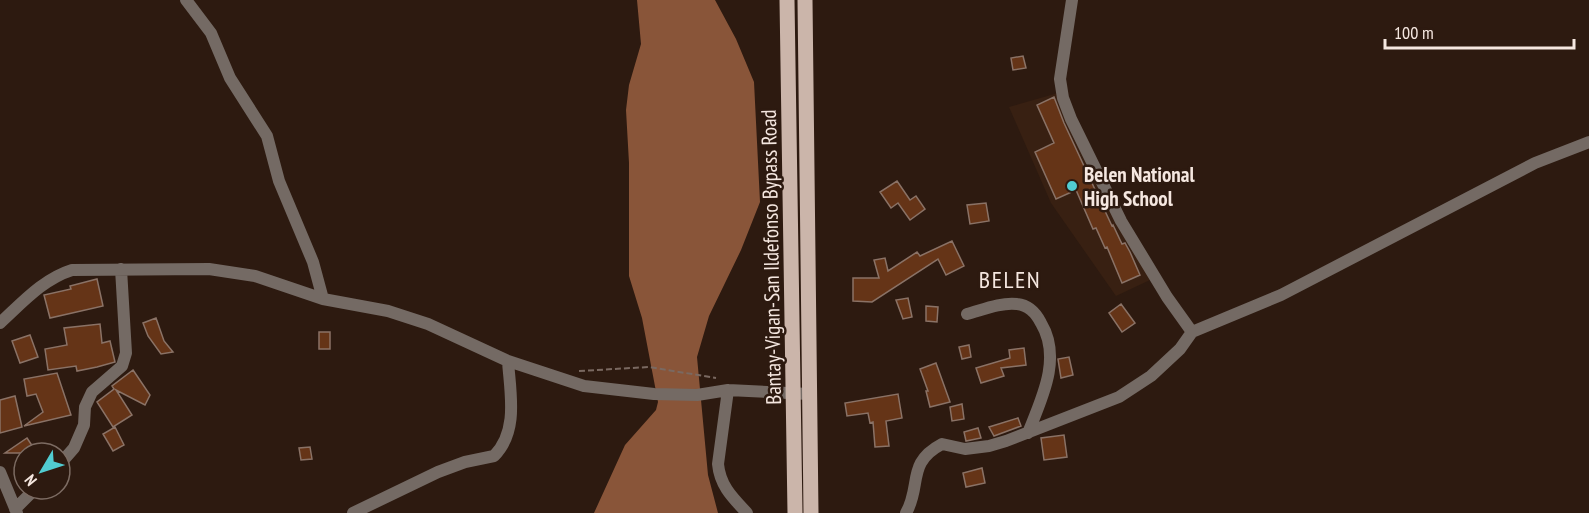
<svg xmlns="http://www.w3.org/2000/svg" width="1589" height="513" font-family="'PT Sans Narrow',sans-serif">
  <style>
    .built { fill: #382012 }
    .water { fill: #895539 }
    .building { fill: #653417; stroke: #8a7266; stroke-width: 1.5 }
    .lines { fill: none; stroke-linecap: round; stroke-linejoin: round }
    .path { stroke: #7a6961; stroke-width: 2; stroke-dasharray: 6 3; stroke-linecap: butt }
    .street { stroke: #746a64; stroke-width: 12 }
    .primary { stroke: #cbb5aa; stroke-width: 15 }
    .poi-dot { fill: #51ccd1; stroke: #2d1a10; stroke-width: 2 }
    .labels { text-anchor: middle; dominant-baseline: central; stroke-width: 5; stroke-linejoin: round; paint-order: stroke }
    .poi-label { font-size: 21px; font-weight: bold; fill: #f5e7e0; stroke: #2d1a10; text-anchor: start }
    .street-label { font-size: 21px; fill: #f5e7e0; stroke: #2d1a10 }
    .quarter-label { font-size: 24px; letter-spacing: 1.5px; fill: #f5e7e0; stroke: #2d1a10 }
  </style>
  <rect width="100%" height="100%" fill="#2d1a10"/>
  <!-- built -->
  <path class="built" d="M1058,93L1150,280L1116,296L1051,203L1009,107Z"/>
  <!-- water -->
  <path class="water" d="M637,0H715L736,39L754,82L760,202L741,250L709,316L697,357L708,475L718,513H594L625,445L656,410L658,402L642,318L629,276V163L626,110L629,85L641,44Z"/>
  <!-- building -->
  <path class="building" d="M1023,56L1026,68L1013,70L1011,58Z
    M1054,97L1064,123L1112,226L1113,225L1122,244L1125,243L1130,252L1140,275L1122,283L1107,247L1105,248L1096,228L1093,229L1076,190L1056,199L1035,152L1054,143L1037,105Z
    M897,181L910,200L916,196L925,209L910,220L898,203L891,208L880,192Z
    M986,203L989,221L970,224L967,205Z
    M952,241L964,266L946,275L938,259L872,302L853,301V278H879L874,260L885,258L888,271L917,252L920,256Z
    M97,279L103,306L50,318L44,295L71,289L70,286Z
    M908,298L912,317L903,319L896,300Z
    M1121,304L1135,323L1122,332L1109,313Z
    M926,306L938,307L937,322L926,321Z
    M156,318L164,341L173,352L161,354L148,336L143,323Z
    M100,324L102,343L110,341L115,362L97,367L77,371L76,366L48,370L45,349L67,345L64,328Z
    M319,332H330V349H319Z
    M30,335L38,357L20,363L12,341Z
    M969,345L971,357L962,359L959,347Z
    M1024,348L1026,365L1001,368L1004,376L981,383L976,368L1010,358L1009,350Z
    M1069,357L1073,375L1061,378L1058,359Z
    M936,363L950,402L930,407L926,391H928L920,369Z
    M133,370L150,395L145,405L116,390L132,415L113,427L97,402L114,389L112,386Z
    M57,373L71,415L24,426L43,412L36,394L27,396L24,379Z
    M898,394L902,418L886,421L889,446L875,447L873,422L870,423L868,413L847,416L845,403Z
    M15,396L22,427L0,433V400Z
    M962,404L964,419L952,421L950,407Z
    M1018,418L1021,426L994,436L989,427Z
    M115,427L124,445L113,451L103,434Z
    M978,428L981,438L966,441L964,432Z
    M1064,435L1067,457L1044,460L1041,438Z
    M27,438L37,453H5Z
    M310,447L312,459L301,460L299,448Z
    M982,468L985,483L966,487L963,473Z"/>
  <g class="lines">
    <!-- path -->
    <path class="path" d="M579,371L649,367L716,378"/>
    <!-- street -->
    <path class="street" d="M186,0L211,33L230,78L267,136L279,181L313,262L323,299
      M1072,0L1060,79L1063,98L1071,119L1121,221L1167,297L1192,332
      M967,314C982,310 1001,302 1017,304C1028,305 1036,313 1041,323C1062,358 1042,398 1028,433
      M0,323C22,303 43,279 72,270L209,269L255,276L323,299L388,311L428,324L508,361L584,386L654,394L697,395L728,390L809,394
      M728,390L718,464C720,486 733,498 747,513
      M60,464L74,448L84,425L85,407L92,392L122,366L126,353L121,269
      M0,472L17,513
      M15,509L35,489
      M353,513L438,472L465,462L494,456C519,431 510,392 508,361
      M906,513C922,485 906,463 942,444L965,449L989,446L1006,441L1119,397L1151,376L1180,349L1192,332L1281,295L1535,163L1589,142"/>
    <!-- primary -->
    <path class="primary" d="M787,0L795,513
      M805,0L811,513"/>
  </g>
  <!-- markers -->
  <circle class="poi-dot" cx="1072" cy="186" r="6"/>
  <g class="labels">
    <!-- poi labels -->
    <g class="poi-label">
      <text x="1084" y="174">Belen National<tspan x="1084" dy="24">High School</tspan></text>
    </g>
    <!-- street labels -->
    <g class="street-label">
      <text transform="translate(771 257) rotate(-91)">Bantay-Vigan-San Ildefonso Bypass Road</text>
    </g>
    <!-- quarter labels -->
    <g class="quarter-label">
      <text x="1010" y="279">BELEN</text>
    </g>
  </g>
  <!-- north arrow -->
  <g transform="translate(42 471) rotate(231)"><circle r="28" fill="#2d1a10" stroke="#7d6c63" stroke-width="1.5"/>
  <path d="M0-4.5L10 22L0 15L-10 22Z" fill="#51ccd1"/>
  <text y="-9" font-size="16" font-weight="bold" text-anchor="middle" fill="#f5e7e0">N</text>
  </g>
  <!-- scale -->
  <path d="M1385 39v9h189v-9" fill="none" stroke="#f5e7e0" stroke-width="3"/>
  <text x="1394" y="39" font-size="18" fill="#f5e7e0" stroke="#2d1a10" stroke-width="4.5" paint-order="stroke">100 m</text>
</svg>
